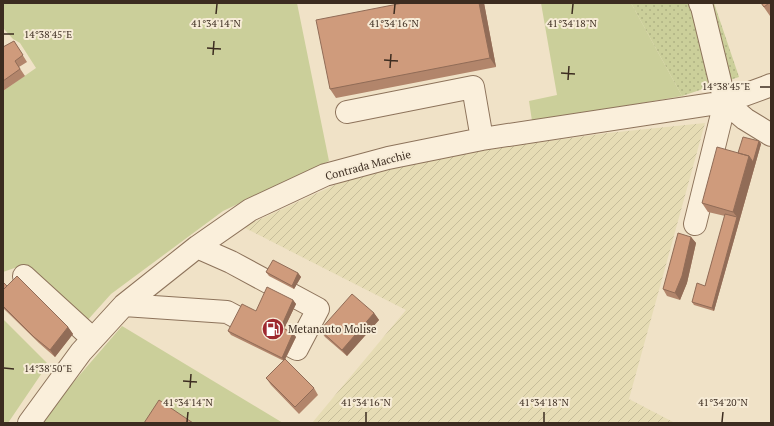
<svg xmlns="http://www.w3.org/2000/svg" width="774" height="426" font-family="'PT Serif',serif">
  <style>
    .farmland { fill: url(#farmland-furrows) }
    .grass { fill: #cbcf9a }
    .park { fill: url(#park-dots) }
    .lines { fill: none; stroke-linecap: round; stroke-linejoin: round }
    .minor-casing { stroke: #8d735b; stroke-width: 24 }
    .minor { stroke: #faefdb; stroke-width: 22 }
    .wall { fill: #b2856b }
    .shaded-wall { fill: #916c57 }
    .building { fill: #cf9b7c; stroke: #916c57 }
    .ticks { fill: none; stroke: #3c2c20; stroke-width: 1.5 }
    .labels { text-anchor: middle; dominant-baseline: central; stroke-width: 4; stroke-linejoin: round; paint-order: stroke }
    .street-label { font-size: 11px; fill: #3c2c20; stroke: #f7ecd7 }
    .poi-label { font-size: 11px; fill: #3c2c20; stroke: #f7ecd7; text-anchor: start }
    .ticks-label { font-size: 10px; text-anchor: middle; fill: #3c2c20; stroke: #f7ecd7; stroke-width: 4; stroke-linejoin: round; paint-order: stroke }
  </style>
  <defs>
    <pattern id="farmland-furrows" width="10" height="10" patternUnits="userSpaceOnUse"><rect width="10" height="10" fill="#e6dcb4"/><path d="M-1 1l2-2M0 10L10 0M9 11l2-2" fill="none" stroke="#c6bd9a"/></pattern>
    <pattern id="park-dots" width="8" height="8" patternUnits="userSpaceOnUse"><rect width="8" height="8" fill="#cbcf9a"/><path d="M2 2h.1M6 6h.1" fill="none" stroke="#afb284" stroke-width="1.8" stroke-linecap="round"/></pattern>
  </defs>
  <rect width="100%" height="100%" fill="#f0e2c7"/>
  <!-- farmland -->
  <path class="farmland" d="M705,123L629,399L675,423H312L406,310L243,227L341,182L457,153L608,133Z"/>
  <!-- grass -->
  <path class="grass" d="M3,3H297L329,161L223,211L111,294L85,323L23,265L3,272V91L36,68L20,43L13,39L3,28Z
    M541,3H631L682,96L614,108L532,121L529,101L557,95Z
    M3,319L48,364L8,423H3Z
    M122,326L283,423H43L59,399Z"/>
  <!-- park -->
  <path class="park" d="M631,3H714L739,77L682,96Z"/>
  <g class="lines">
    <!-- minor casing -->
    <g class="minor-casing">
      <path id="minor" d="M725,102L745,119L771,135
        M347,112L473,87L482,139
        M695,224L725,102L702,7L700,3
        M24,276L93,339
        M124,305L227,312L297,349L318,309L231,262L197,247
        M29,423L81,352L124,305L197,247L250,210L325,175L388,158L482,139L725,102L766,87L771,85"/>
    </g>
    <!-- minor -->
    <use href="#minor" class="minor"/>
  </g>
  <!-- wall -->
  <path class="wall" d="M403,3H484L496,67L336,98L330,89Z
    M761,3H771V15L770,16Z
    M14,41L27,62L19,67L25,76L3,91V47Z
    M759,141L761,144L714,311L694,305L692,302L705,286L725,216L708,212L702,203Z
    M691,237L696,243L687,283L680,300L667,296L663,289Z
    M266,272L298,273L301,277L294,289L269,276Z
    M3,282L7,286L68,327L73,334L55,357L39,343L3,308Z
    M293,300L296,304L284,329L296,337L285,360L314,388L318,395L299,414L271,385L266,378L284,361L231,335L228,331L256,311Z
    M374,313L379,320L347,356L325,337L320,330Z"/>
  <!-- shaded-wall -->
  <path class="shaded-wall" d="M479,3H484L496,67L490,58Z
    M759,141L761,144L714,311L712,308L737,217L733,212L749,156Z
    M691,237L696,243L687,283L680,300L675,293Z
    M298,273L301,277L294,289L292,286Z
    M293,300L296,304L283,331L281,327Z
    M374,313L379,320L347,356L342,350Z
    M68,327L73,334L55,357L50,350Z
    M293,333L296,337L284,361L282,358Z"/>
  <!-- building -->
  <path class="building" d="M403,3H479L490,58L330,89L316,20Z
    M761,3H769L764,7Z
    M14,41L23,55L15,61L20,69L3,81V47Z
    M743,137L759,141L753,162L749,156L738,153Z
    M717,147L749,156L733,212L702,203Z
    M725,214L737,217L712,308L692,302L697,283L705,286Z
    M678,233L691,237L682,276L675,293L663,289Z
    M273,260L298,273L292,286L266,272Z
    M17,276L68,327L50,350L34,337L3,306V290Z
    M3,282L7,286L3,290Z
    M267,287L293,300L281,327L293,333L282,358L228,331L242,304L256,311Z
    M352,294L374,313L342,350L320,330Z
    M285,359L314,388L295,407L266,378Z
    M159,400L193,423H144Z"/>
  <!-- ticks -->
  <path class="ticks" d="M216,14L217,4M394,14L395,4M572,14L573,4M4,34H14M207,48L221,49M213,55L214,41M384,60L398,61M390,68L391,54M561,73L575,74M568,80L569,66M760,87H770M4,368L14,369M183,381L197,382M190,388L191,374M187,422L188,412M366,422V412M544,422V412M722,422L723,412"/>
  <!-- icons -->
  <defs>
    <g id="fuel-disc" transform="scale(1.15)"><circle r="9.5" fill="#9e2930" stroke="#f7ecd7"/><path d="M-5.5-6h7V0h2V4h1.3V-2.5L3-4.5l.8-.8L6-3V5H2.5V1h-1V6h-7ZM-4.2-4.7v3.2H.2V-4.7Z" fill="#fff"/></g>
  </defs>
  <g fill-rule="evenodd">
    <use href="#fuel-disc" x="273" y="329"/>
  </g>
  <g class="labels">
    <!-- street labels -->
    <g class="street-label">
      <text transform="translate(368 165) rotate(-15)">Contrada Macchie</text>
    </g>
    <!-- poi labels -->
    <g class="poi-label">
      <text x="288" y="329">Metanauto Molise</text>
    </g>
  </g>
  <g class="ticks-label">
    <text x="216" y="27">41°34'14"N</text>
    <text x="394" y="27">41°34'16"N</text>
    <text x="572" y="27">41°34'18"N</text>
    <text x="48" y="38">14°38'45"E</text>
    <text x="726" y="90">14°38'45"E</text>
    <text x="48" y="372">14°38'50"E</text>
    <text x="188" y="406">41°34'14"N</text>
    <text x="366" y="406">41°34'16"N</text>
    <text x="544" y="406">41°34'18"N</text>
    <text x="723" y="406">41°34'20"N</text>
  </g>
  <!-- border -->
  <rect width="774" height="426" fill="none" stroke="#3c2c20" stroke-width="8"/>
</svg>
